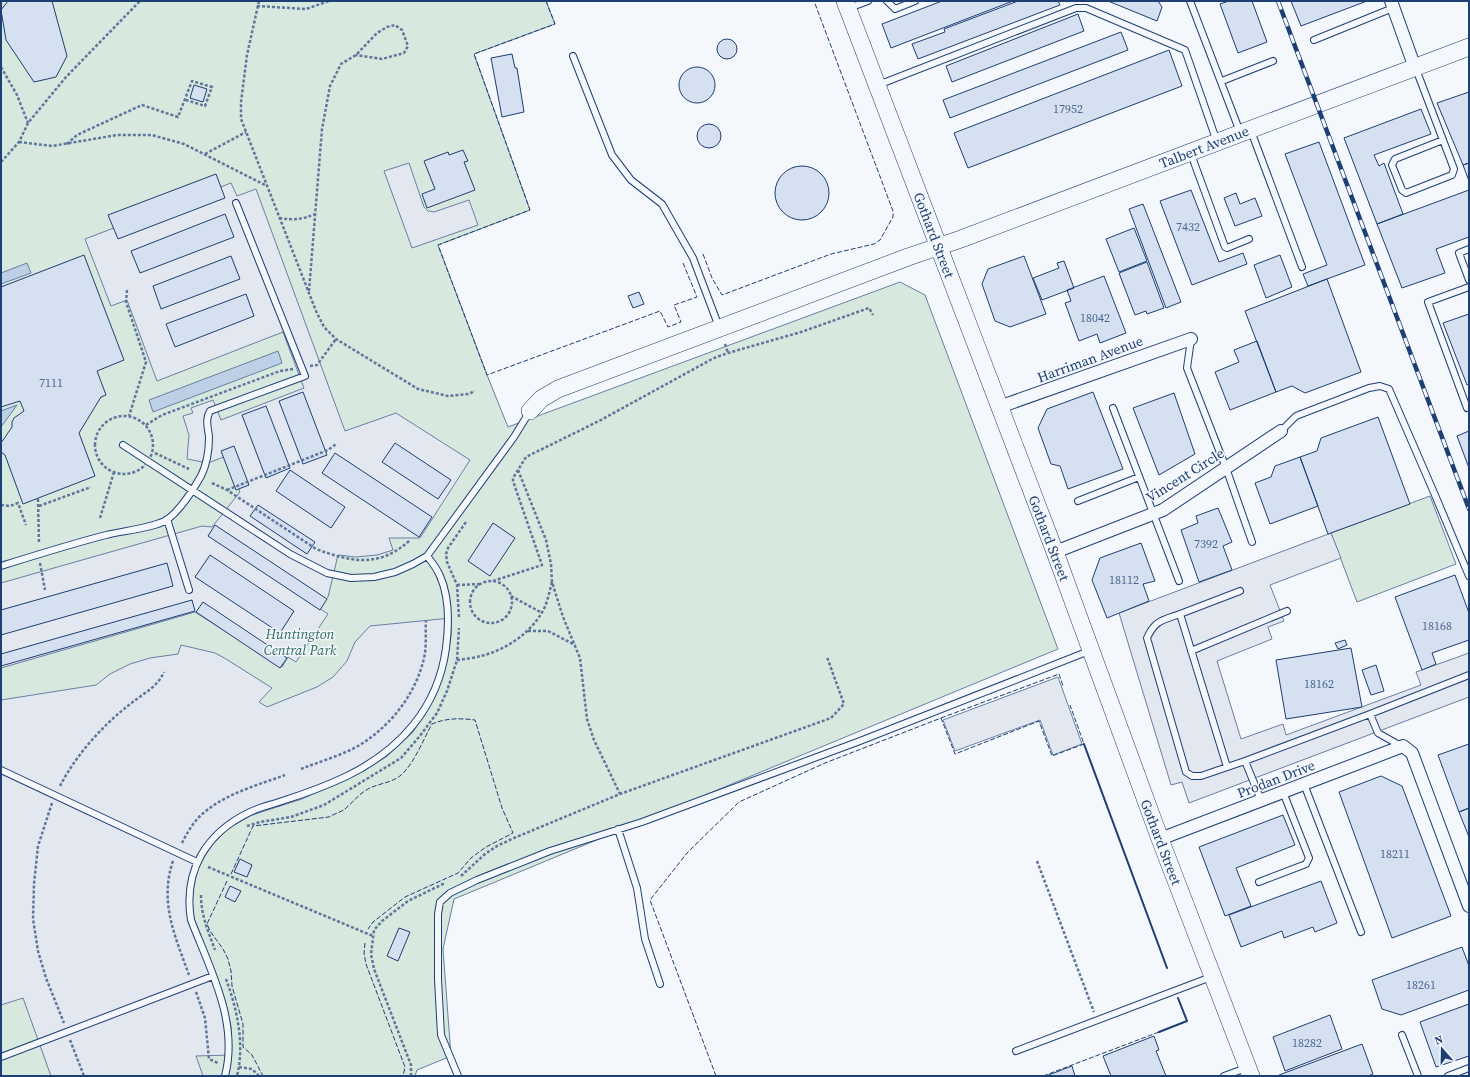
<svg xmlns="http://www.w3.org/2000/svg" width="1470" height="1077" font-family="'Source Serif 4',serif">
  <style>
    .green { fill: #d7e8df; stroke: #687fa3 }
    .parking { fill: #e3e8f0; stroke: #687fa3 }
    .water { fill: #bed0e5; stroke: #687fa3 }
    .building { fill: #d5e0f0; stroke: #1d3f73 }
    .lines { fill: none; stroke-linecap: round; stroke-linejoin: round }
    .lane-casing { stroke: #1d3f73; stroke-width: 8 }
    .street-casing { stroke: #1d3f73; stroke-width: 14 }
    .secondary-casing { stroke: #1d3f73; stroke-width: 18 }
    .path { stroke: #5e769c; stroke-width: 2.5; stroke-dasharray: 3 2; stroke-linecap: butt }
    .lane { stroke: #f4f7fb; stroke-width: 6 }
    .street { stroke: #f4f7fb; stroke-width: 12 }
    .secondary { stroke: #f4f7fb; stroke-width: 17 }
    .rail-casing { stroke: #1d3f73; stroke-width: 4.5 }
    .rail { stroke: #f4f7fb; stroke-width: 3; stroke-dasharray: 9; stroke-linecap: butt }
    .fence { stroke: #1d3f73; stroke-width: 1; stroke-dasharray: 5 2; stroke-linecap: butt }
    .wall { stroke: #1d3f73; stroke-width: 2 }
    .labels { text-anchor: middle; dominant-baseline: central; stroke-width: 3; stroke-linejoin: round; paint-order: stroke }
    .number-label { font-size: 12px; fill: #4b6792 }
    .street-label { font-size: 14px; fill: #1d3f73; stroke: #f4f7fb }
    .park-label { font-size: 14px; font-style: italic; fill: #2c6c60; stroke: #f4f7fb }
  </style>
  <rect width="100%" height="100%" fill="#f4f7fb"/>
  <!-- green -->
  <path class="green" d="M1,1H546L555,24L474,54L530,210L438,245L487,375L508,427L900,282L925,295L1058,649L454,899L443,949L451,1056L417,1070L415,1076H1Z
    M1430,496L1456,564L1357,602L1331,533Z"/>
  <!-- parking -->
  <path class="parking" d="M409,163L424,207L428,211L434,212L469,200L478,225L412,248L384,171Z
    M231,183L237,196L256,189L345,431L396,413L470,460L420,538H389L393,550L377,555L356,557L338,555L328,597L319,608L328,614L296,662L288,657L282,667L195,612L1,668V583L202,526L212,527L240,492L226,456L208,463L187,459L189,435L183,416L193,413L191,408L213,400L221,420L304,388L283,332L157,381L127,300L111,306L85,239Z
    M1331,533L1341,558L1270,585L1284,621L1268,627L1272,639L1217,661L1241,739L1283,724L1286,735L1421,685L1416,672L1469,653V697L1189,803L1182,782L1171,785L1119,613Z
    M451,618V636L447,661L435,697L413,732L386,757L348,778L302,799L252,815L229,828L213,844L200,863L194,879L190,907L193,920L225,1000L231,1027V1055L196,1056L203,1076H51L23,998L1,1005V700L96,685L110,674L130,664L150,658L178,654L181,645L215,653L226,659L272,688L259,702L267,707L317,687L333,677L347,661L355,642L370,626Z
    M1058,677L1082,744L1053,755L1040,720L955,751L943,720Z"/>
  <!-- water -->
  <path class="water" d="M27,263L31,273L1,284V273Z
    M278,351L282,363L153,412L149,400Z
    M17,405L1,427V411Z"/>
  <!-- building -->
  <path class="building" d="M8,1H52L67,56L56,77L34,82L6,40L1,10Z
    M942,1H1013L891,48L882,24Z
    M1018,1H1058L1060,5L918,59L912,44L945,32L944,29Z
    M1108,1H1158L1162,7L1157,21Z
    M1229,1H1252L1267,42L1238,53L1220,4Z
    M1291,1H1367L1301,26Z
    M1078,14L1084,31L952,82L946,66Z
    M1121,32L1128,50L950,118L943,100Z
    M717 49a10 10 0 1 1 20 0a10 10 0 1 1-20 0Z
    M1169,50L1182,86L968,168L954,133Z
    M512,54L515,68H517L524,112L502,117L491,58Z
    M679 85a18 18 0 1 1 36 0a18 18 0 1 1-36 0Z
    M194,85L207,89L203,102L190,98Z
    M1469,92V163L1463,165L1437,103Z
    M1421,109L1431,134L1374,155L1379,166L1384,163L1403,214L1377,224L1344,138Z
    M697 136a12 12 0 1 1 24 0a12 12 0 1 1-24 0Z
    M1319,142L1365,265L1308,286L1303,274L1327,265L1285,154Z
    M463,150L468,161L464,162L475,190L427,208L422,194L435,189L424,161L448,152L449,155Z
    M1469,163V181L1463,165Z
    M775 193a27 27 0 1 1 54 0a27 27 0 1 1-54 0Z
    M216,174L225,198L118,239L108,215Z
    M1191,190L1219,262L1243,253L1247,264L1192,285L1160,201Z
    M1469,190V237L1436,249L1445,273L1402,288L1377,224Z
    M1236,193L1240,204L1255,198L1262,216L1235,226L1224,198Z
    M1143,204L1181,302L1166,308L1129,209Z
    M225,214L234,237L140,273L131,251Z
    M1134,228L1147,261L1119,272L1106,239Z
    M84,255L124,360L97,371L106,395L101,397L79,433L95,476L23,504L5,455L1,452V443L12,427V422L14,418L24,411L20,401L1,407V287Z
    M1280,255L1292,287L1266,298L1254,265Z
    M231,256L240,279L161,309L153,286Z
    M1024,256L1046,314L1010,327L995,321L982,284L988,269Z
    M1064,261L1074,288L1042,300L1033,278L1059,268L1057,263Z
    M1147,262L1164,308L1147,314L1146,311L1135,315L1119,273Z
    M1104,276L1126,333L1100,343L1097,334L1079,341L1065,303L1071,301L1067,290Z
    M1327,279L1361,372L1305,393L1292,386L1276,392L1245,311Z
    M639,292L644,304L633,308L628,296Z
    M246,294L254,316L175,347L166,324Z
    M1469,314V384L1467,385L1443,323Z
    M1257,341L1276,392L1230,410L1215,372L1239,362L1234,350Z
    M303,392L327,455L303,464L279,401Z
    M1093,392L1123,469L1068,489L1060,466L1051,464L1038,428L1047,409Z
    M1174,393L1195,454L1159,475L1133,408Z
    M266,406L290,468L266,478L242,415Z
    M1378,417L1410,504L1328,534L1300,457L1317,451L1321,438Z
    M1469,431V468L1457,436Z
    M395,443L451,480L438,499L382,462Z
    M234,446L249,485L236,490L221,451Z
    M335,453L432,517L419,537L322,473Z
    M1300,457L1318,506L1270,524L1255,483L1271,477L1275,466Z
    M290,470L345,507L331,528L276,491Z
    M258,505L315,542L307,554L250,516Z
    M1218,508L1232,542L1223,546L1232,570L1199,582L1181,530L1198,523L1196,516Z
    M493,523L515,538L490,576L468,561Z
    M215,525L327,599L320,610L208,536Z
    M1141,543L1155,581L1143,584L1149,601L1107,618L1092,580L1100,558Z
    M210,555L294,611L280,633L195,577Z
    M167,563L173,586L1,635V610Z
    M1455,575L1469,613V640L1432,653L1436,664L1422,670L1395,597Z
    M192,600L195,611L1,666V654Z
    M203,602L287,658L280,668L196,612Z
    M1345,640L1347,645L1338,649L1335,643Z
    M1351,648L1362,707L1286,719L1276,660Z
    M1376,665L1384,691L1371,695L1362,670Z
    M1469,744V808L1459,812L1438,755Z
    M1381,776L1402,786L1451,916L1392,938L1339,792Z
    M1469,808V837L1459,812Z
    M1283,815L1295,845L1236,868L1251,906L1225,916L1199,847Z
    M240,859L252,865L247,877L234,872Z
    M1321,881L1337,923L1315,932L1313,927L1284,938L1282,931L1241,947L1229,915Z
    M230,886L241,891L235,902L225,897Z
    M399,928L410,932L398,961L387,956Z
    M1462,947L1469,966V990L1401,1015L1382,1009L1372,980Z
    M1469,1004V1056L1436,1067L1420,1022Z
    M1330,1015L1342,1049L1285,1071L1273,1037Z
    M1154,1036L1159,1050L1156,1051L1166,1076H1111L1103,1056Z
    M1362,1044L1373,1074L1368,1076H1279V1075Z
    M1072,1066L1075,1076H1046Z"/>
  <g class="lines">
    <!-- lane casing -->
    <g class="lane-casing">
      <path id="lane" d="M887,1L895,9L915,1
        M1190,1L1240,132
        M849,8L868,1
        M1314,40L1393,8
        M573,56L612,155L631,180L662,204L693,258L719,327
        M1416,69L1454,169L1452,175L1406,193L1402,190L1392,165L1395,159L1443,140
        M1222,81L1273,61
        M878,85L1076,8H1086L1185,50L1217,142
        M1251,131L1302,267
        M1191,154L1225,247L1227,248L1249,239
        M1469,249L1459,253L1469,280
        M1469,287L1428,302L1467,408L1469,407
        M1191,339L1187,368L1226,468L1252,542
        M1113,408L1179,581
        M1281,431L1296,416L1369,388L1380,386L1389,389L1435,495L1469,576
        M123,445L290,554L327,573L351,578L374,577L395,572L413,564L427,556L514,437L530,411
        M1078,501L1139,477
        M167,519L189,590
        M1,566C36,555 71,544 106,535C121,531 156,528 168,519C181,509 193,490 201,476C207,464 209,450 209,437C208,427 205,420 210,411L305,376L236,203
        M1180,614L1240,591
        M1191,651L1287,611
        M1370,714L1378,733L1401,746
        M1245,761L1370,714L1469,675
        M1227,767L1180,614C1163,620 1155,620 1147,638L1186,772L1192,776H1201L1245,761L1261,800
        M1,770L197,862
        M1304,784L1361,932
        M618,829L637,888L645,939L660,984
        M1259,882L1306,864L1309,858L1283,792
        M1402,1035L1418,1076
        M1016,1051L1211,977
        M1,1057L213,976
        M225,1076C239,1022 210,969 191,920C183,871 206,833 250,812C260,807 271,805 282,801C304,794 326,786 347,776C400,750 438,708 446,648C449,625 450,598 440,576C437,569 432,562 427,556
        M458,1076L441,1035L438,979V914L440,902L450,893L477,880L550,851L642,822L860,741L1089,651
        M1224,1076L1246,1068
        M1448,1076L1469,1068"/>
    </g>
    <!-- street casing -->
    <g class="street-casing">
      <path id="street" d="M1391,1L1415,68
        M999,407L1191,339
        M1055,552L1163,510L1281,431
        M1160,839L1403,746L1412,753L1469,906"/>
    </g>
    <!-- secondary casing -->
    <g class="secondary-casing">
      <path id="secondary" d="M845,1L1055,552L1160,839L1251,1076
        M530,411L541,399L558,389L908,257L961,239L1469,47"/>
    </g>
    <!-- path -->
    <path class="path" d="M259,1L247,55L241,102V119L316,311L324,327L336,339L418,389L448,396L468,394L475,391
      M257,6L306,9L329,1
      M1,67L17,95L28,123
      M19,142L52,146L117,135H152L184,144L267,186
      M67,144L77,135L142,105L178,117L192,81L212,87L205,106L186,100
      M205,154L246,132
      M1,162L19,142L28,123L66,77L140,1
      M279,218C294,220 301,220 315,214
      M127,290L126,302L146,362L129,416
      M309,291L322,129L330,86L341,64L356,55L377,33L387,27L395,25L402,30L408,46L404,53L382,59L356,55
      M725,344L728,353
      M310,366L317,365L336,339
      M95 445a29 29 0 1 1 58 0a29 29 0 1 1-58 0Z
      M146,425L162,415L280,371L293,369
      M155,453L189,469
      M518,470L546,540L551,564L552,582L563,617L580,658L587,719L594,740L620,794
      M212,483L227,490L316,549C351,562 379,568 409,541
      M227,490L328,450L336,444
      M38,499L39,544
      M1,505L10,506L18,503L26,525
      M39,506L91,487
      M100,518L114,472
      M40,563L45,590
      M470 602a21 21 0 1 1 42 0a21 21 0 1 1-42 0Z
      M493,581L542,565L513,481V478L526,457L599,421L714,358L728,353L801,332L869,308L873,315
      M457,585L480,584
      M511,596L542,613
      M459,617L457,585L447,562L446,554L448,548L466,522
      M528,631H548L575,645
      M457,660C465,659 474,658 481,656C505,650 528,635 541,614C547,605 549,593 552,582
      M301,769C321,761 344,755 363,743C393,723 416,693 424,658C427,646 425,632 426,621
      M60,786C76,755 102,726 129,705C142,694 157,688 164,672
      M52,803L38,846L34,884L33,919L38,951L46,978L64,1023
      M247,826L260,822L291,817L324,805L401,758L419,737L437,713L447,691L457,660L459,628
      M182,843C188,831 195,819 206,811C228,793 258,785 285,775
      M173,861C159,902 175,936 189,975
      M1037,861L1094,1012
      M208,867L373,936
      M461,876L485,854L497,846L514,838L620,794L831,718L844,704L827,657
      M201,895C201,915 208,931 215,950
      M226,979C237,1009 245,1044 237,1076
      M196,992L205,1018L209,1059L218,1063
      M70,1040L84,1076
      M239,1067L252,1069L259,1076
      M411,1076V1065L374,969L371,954L374,930L382,921L408,901L445,883"/>
    <!-- lane -->
    <use href="#lane" class="lane"/>
    <!-- street -->
    <use href="#street" class="street"/>
    <!-- secondary -->
    <use href="#secondary" class="secondary"/>
    <!-- rail casing -->
    <g class="rail-casing">
      <path id="rail" d="M1278,1L1469,509"/>
    </g>
    <!-- rail -->
    <use href="#rail" class="rail"/>
    <!-- fence -->
    <path class="fence" d="M546,1L555,24L474,54L530,210L438,245L487,375L660,311L668,327L681,322L674,305L697,297L683,263
      M703,254L712,278L722,295L831,254L874,244L880,240L893,217V211L814,1
      M941,718L1059,674L1063,686
      M231,874L253,826L329,817C334,814 341,812 345,809C353,802 359,794 368,789C377,784 389,783 397,778C412,769 423,740 432,724C446,718 460,718 475,720L502,808L513,833L486,847L471,858L458,873L405,897L373,922L368,929
      M227,881L207,924L210,931L223,949L228,959L231,971L232,986L243,1024V1047L252,1055L263,1076
      M365,943L364,953L366,964L405,1067L403,1076
      M716,1076L650,900L687,853L739,802L825,763L941,718L955,754L1039,721L1052,756L1084,744L1070,705
      M1043,1076L1159,1032"/>
    <!-- wall -->
    <path class="wall" d="M1084,744L1167,968
      M1159,1032L1187,1021L1178,998"/>
  </g>
  <g class="labels">
    <!-- number labels -->
    <g class="number-label">
      <text x="1068" y="109">17952</text>
      <text x="1188" y="227">7432</text>
      <text x="1095" y="318">18042</text>
      <text x="51" y="383">7111</text>
      <text x="1206" y="544">7392</text>
      <text x="1124" y="580">18112</text>
      <text x="1437" y="626">18168</text>
      <text x="1319" y="684">18162</text>
      <text x="1395" y="854">18211</text>
      <text x="1421" y="985">18261</text>
      <text x="1307" y="1043">18282</text>
    </g>
    <!-- street labels -->
    <g class="street-label">
      <text transform="translate(1204 147) rotate(-21)">Talbert Avenue</text>
      <text transform="translate(934 235) rotate(69)">Gothard Street</text>
      <text transform="translate(1090 359) rotate(-20)">Harriman Avenue</text>
      <text transform="translate(1185 475) rotate(-32)">Vincent Circle</text>
      <text transform="translate(1049 538) rotate(69)">Gothard Street</text>
      <text transform="translate(1276 779) rotate(-21)">Prodan Drive</text>
      <text transform="translate(1161 842) rotate(69)">Gothard Street</text>
    </g>
    <!-- park labels -->
    <g class="park-label">
      <text x="300" y="634">Huntington<tspan x="300" dy="16">Central Park</tspan></text>
    </g>
  </g>
  <!-- border -->
  <rect width="1470" height="1077" fill="none" stroke="#1d3f73" stroke-width="4"/>
  <!-- north arrow -->
  <g transform="translate(1442 1049) rotate(340)" stroke="#f4f7fb" stroke-width="3" paint-order="stroke">
  <path d="M0-3L7 15L0 10L-7 15Z" fill="#1d3f73"/>
  <text y="-6" font-size="11" font-weight="bold" text-anchor="middle" fill="#1d3f73">N</text>
  </g>
</svg>
